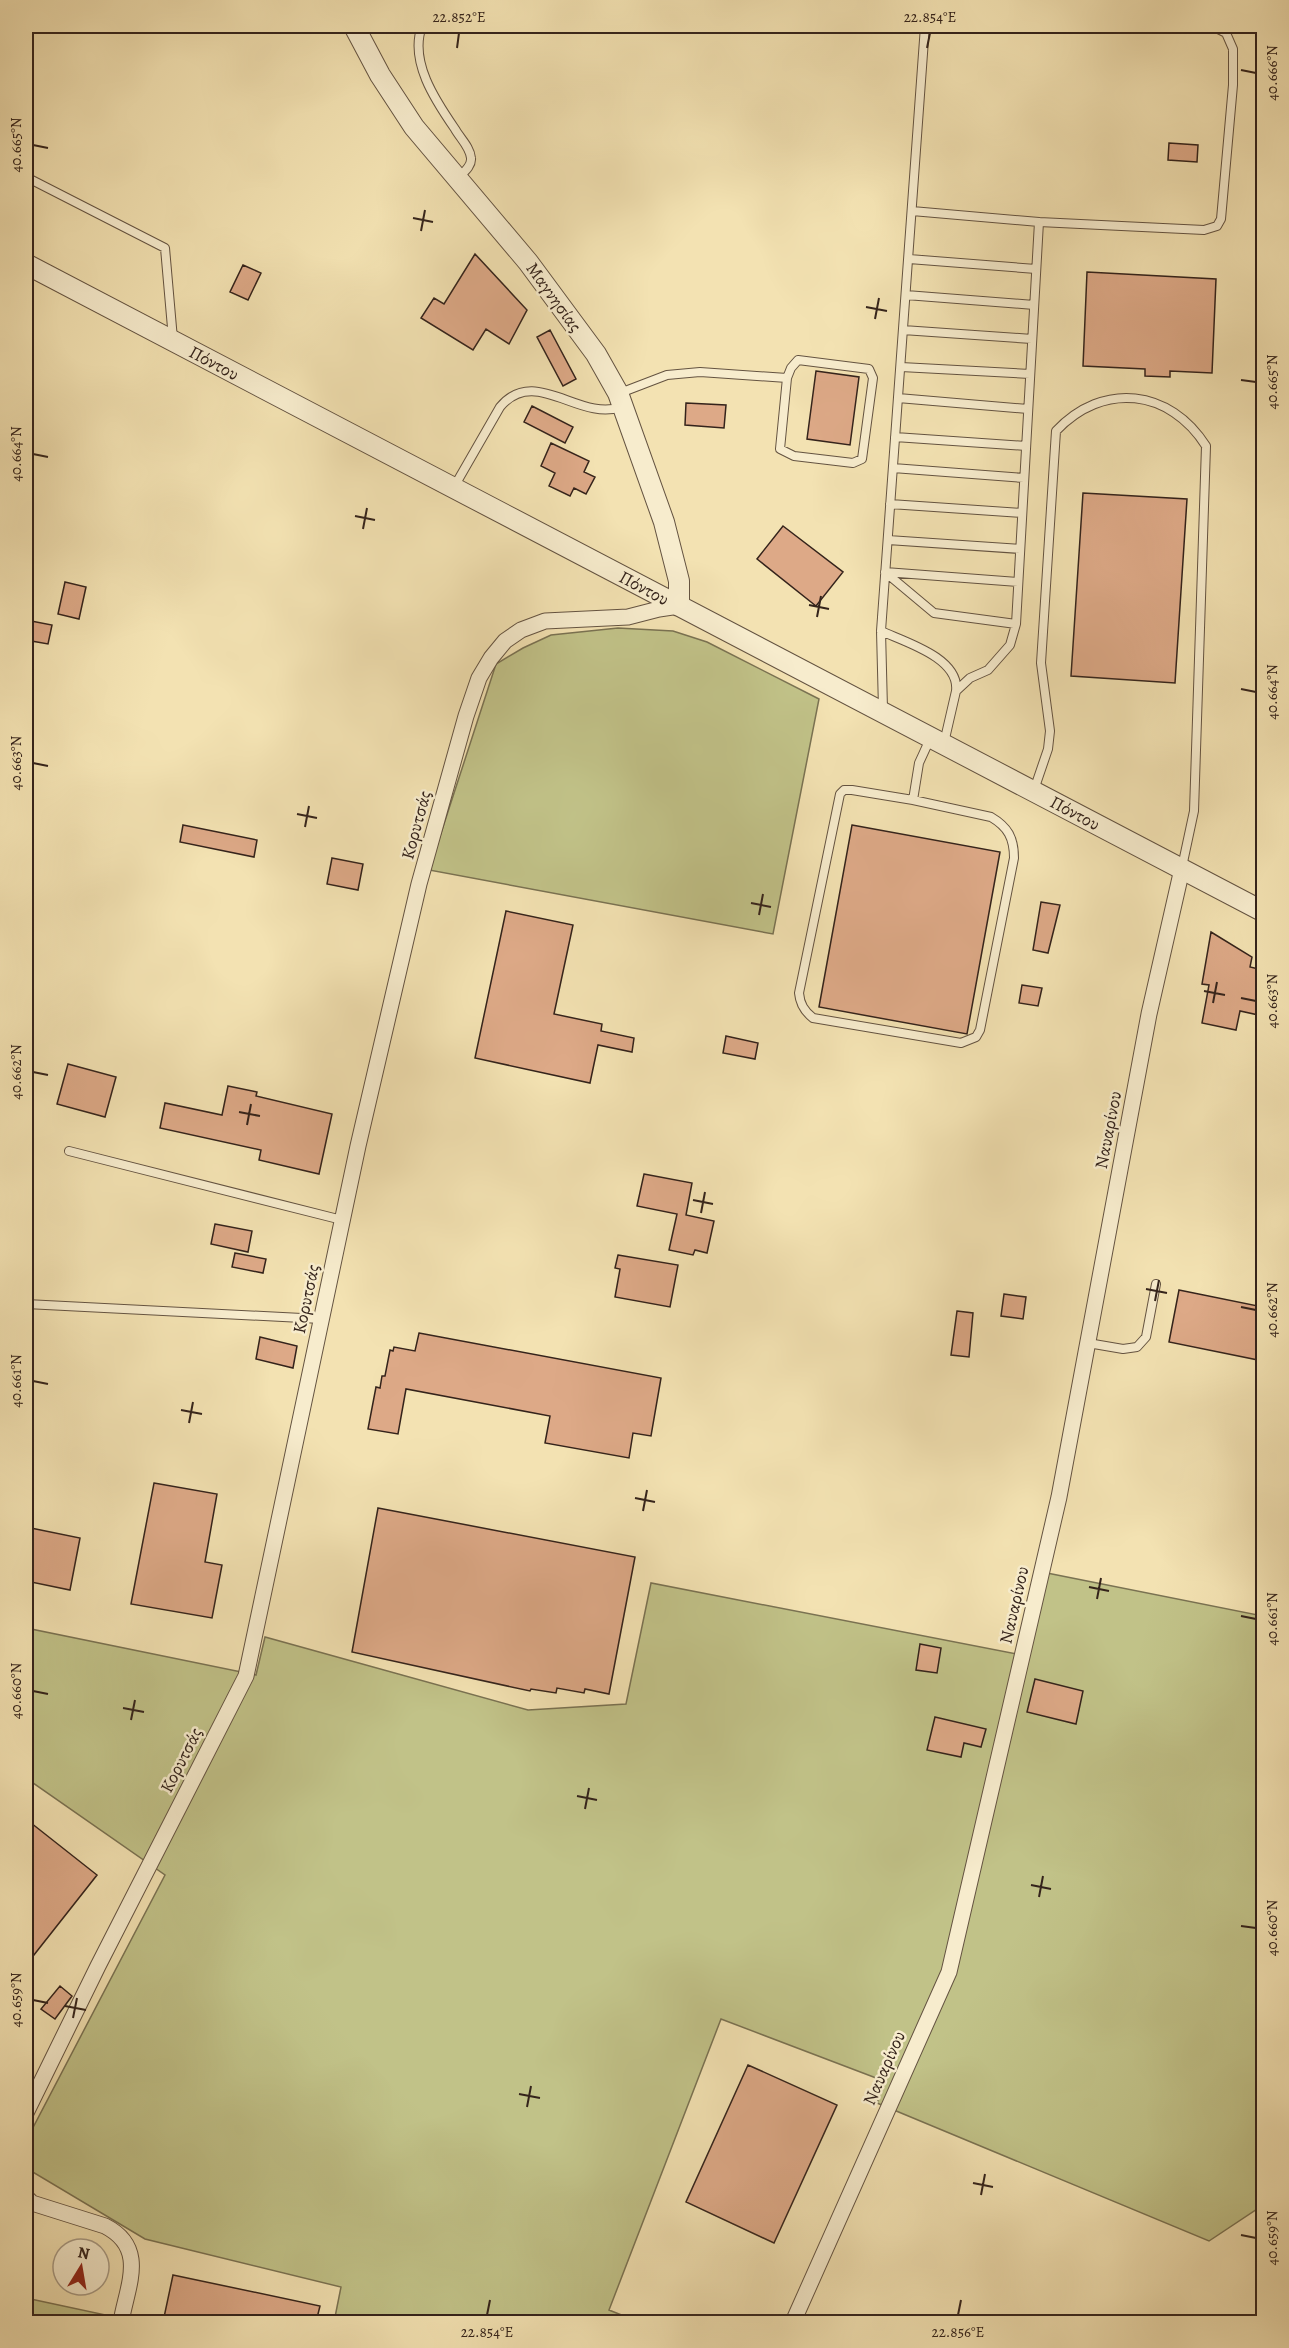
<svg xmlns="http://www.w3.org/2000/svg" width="1289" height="2348" font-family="Alegreya,serif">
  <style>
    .green { fill: #c1c288; stroke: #7a7252; stroke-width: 1.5 }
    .building { fill: #dda987; stroke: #34231b; stroke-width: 1.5 }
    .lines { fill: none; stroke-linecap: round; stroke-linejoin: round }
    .service-casing { stroke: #645341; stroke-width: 10 }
    .minor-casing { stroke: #645341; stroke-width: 17 }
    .tertiary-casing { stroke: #645341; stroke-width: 22 }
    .service { stroke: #f7eccd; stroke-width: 8 }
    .minor { stroke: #f7eccd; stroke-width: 15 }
    .tertiary { stroke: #f7eccd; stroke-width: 20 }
    .ticks { fill: none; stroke: #34231b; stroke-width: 2 }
    .labels { text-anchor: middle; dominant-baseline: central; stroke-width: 5; stroke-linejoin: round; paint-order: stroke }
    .street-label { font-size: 18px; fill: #34231b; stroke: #f7eccd }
    .neatline { fill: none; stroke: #34231b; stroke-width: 2 }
    .ticks-label { font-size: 15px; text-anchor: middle; fill: #34231b }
  </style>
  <rect width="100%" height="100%" fill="#f3e2b2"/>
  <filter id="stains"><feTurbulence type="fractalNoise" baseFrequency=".00333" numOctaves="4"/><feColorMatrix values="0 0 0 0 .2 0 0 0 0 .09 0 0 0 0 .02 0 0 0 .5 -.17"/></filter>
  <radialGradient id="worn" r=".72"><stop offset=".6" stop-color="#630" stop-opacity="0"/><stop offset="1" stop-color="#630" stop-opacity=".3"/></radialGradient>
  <!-- green -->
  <path class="green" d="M618,628L673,631L707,642L819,699L773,934L429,870L496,664L523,648L551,635Z
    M1047,1573L1263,1616V2205L1209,2241L877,2103L884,2081L721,2019L609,2310L639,2322H334L341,2287L145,2239L31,2171L26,2153V2141L165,1875L26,1778V1628L256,1675L265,1637L528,1710L626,1704L651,1583L1027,1656Z
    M26,2298L115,2317L114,2322H26Z"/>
  <!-- building -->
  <path class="building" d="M1169,143L1198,145L1197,162L1168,160Z
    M475,254L527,310L509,344L486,329L473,350L421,318L434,298L444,304Z
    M243,265L261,273L248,300L230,292Z
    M1087,272L1216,279L1212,373L1170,371V377L1145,376V369L1083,366Z
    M550,330L576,379L563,386L537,337Z
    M816,371L859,377L850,445L807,439Z
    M686,403L726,405L724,428L685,425Z
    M532,406L573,427L565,443L524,422Z
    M551,443L589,461L584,472L595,477L586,494L574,488L570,496L549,486L555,473L541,466Z
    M1083,493L1187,499L1175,683L1071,676Z
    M783,526L843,572L816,606L757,559Z
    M65,582L86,587L79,619L58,614Z
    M26,620L52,625L48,644L26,640Z
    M183,825L257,840L254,857L180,842Z
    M852,825L1000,852L967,1034L819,1007Z
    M332,858L363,864L358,890L327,884Z
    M1041,902L1060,905L1048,953L1033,950Z
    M506,911L573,925L554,1014L602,1024L601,1031L634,1038L632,1052L598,1045L590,1083L475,1058Z
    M1211,932L1252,957L1250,967L1263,970V1016L1240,1011L1236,1030L1202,1023L1209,985L1202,984Z
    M1022,985L1042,988L1038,1006L1019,1003Z
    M726,1036L758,1043L755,1059L723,1053Z
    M68,1064L116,1077L105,1117L57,1104Z
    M228,1086L257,1092L256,1096L332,1114L319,1174L259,1160L261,1150L160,1128L165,1103L222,1115Z
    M644,1174L692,1183L686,1215L714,1221L707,1253L695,1250L693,1255L669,1250L677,1214L637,1206Z
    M215,1224L252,1231L248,1252L211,1244Z
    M235,1253L266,1259L263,1273L232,1267Z
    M618,1255L678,1265L670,1307L615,1297L620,1269L615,1268Z
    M1179,1290L1263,1307V1361L1169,1342Z
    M1004,1294L1026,1297L1023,1319L1001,1316Z
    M957,1311L973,1313L969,1357L951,1355Z
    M419,1333L661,1378L651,1436L633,1433L629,1458L545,1443L550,1416L406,1389L398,1434L368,1429L376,1387L380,1388L382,1376H385L390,1350L393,1351L394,1347L415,1351Z
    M260,1337L297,1346L293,1368L256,1359Z
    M154,1483L217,1494L205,1562L222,1565L212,1618L131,1604Z
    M378,1508L635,1557L609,1694L585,1689L584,1693L557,1688L556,1693L531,1689L530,1691L352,1652Z
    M26,1527L80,1538L70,1590L26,1581Z
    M920,1644L941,1648L937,1673L916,1670Z
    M1035,1679L1083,1691L1076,1724L1027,1712Z
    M935,1717L986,1729L981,1747L964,1743L961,1757L927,1750Z
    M26,1819L97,1875L26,1965Z
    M60,1986L72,1996L55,2019L41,2009Z
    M748,2065L837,2105L774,2243L686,2202Z
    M173,2275L320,2306L316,2322H163Z"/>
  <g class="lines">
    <!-- service casing -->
    <g class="service-casing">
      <path id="service" d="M422,26C409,61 435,100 455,129C460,138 470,147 471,158C472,166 464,172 459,177
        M26,177L165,248L173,339
        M912,211L1039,222
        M909,259L1036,269
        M906,295L1034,305
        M903,330L1032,339
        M901,367L1030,374
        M620,393L667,375L700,372L787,378L780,449L794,456L853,463L862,459L873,378L869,369L798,360L791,368L787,378
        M898,398L1028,409
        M895,437L1026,446
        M893,468L1024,478
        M454,487L500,407C535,365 579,422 621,407
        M890,504L1022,513
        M888,540L1020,549
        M1016,624L934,613L885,572L1018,582
        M881,631C905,642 960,658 956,691
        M883,709L881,631L925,26
        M944,743L956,691L970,678L988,670L1010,645L1016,624L1039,222L1204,230L1217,226L1221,219L1233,85V49L1226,33L1212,26
        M1034,790L1048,749L1050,731L1041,663L1056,431C1103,381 1170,389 1206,446L1194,811L1182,867
        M913,800L852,790H844L840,794L799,993C800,1004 804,1011 813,1018L961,1043L976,1037L980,1030L1014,858C1014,838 1008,827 991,817L913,800L919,763L930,739
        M69,1151L342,1220
        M26,1304L321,1319
        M1088,1343L1123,1349L1137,1347L1146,1337L1156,1284"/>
    </g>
    <!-- minor casing -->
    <g class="minor-casing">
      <path id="minor" d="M26,2113L98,1966L246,1676L358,1146L419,884L466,716L479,678L491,658L505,641L521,630L545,621L628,617L659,609L679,606
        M26,2197L32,2203L105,2226C148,2248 127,2286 121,2322
        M793,2322L949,1972L1059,1497L1149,1014L1182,869"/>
    </g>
    <!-- tertiary casing -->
    <g class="tertiary-casing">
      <path id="tertiary" d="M354,26L380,75L414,127L528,262L596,354L618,393L664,522L679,581V606
        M26,264L1264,912"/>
    </g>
    <!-- service -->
    <use href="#service" class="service"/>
    <!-- minor -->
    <use href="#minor" class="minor"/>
    <!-- tertiary -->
    <use href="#tertiary" class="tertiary"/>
  </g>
  <!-- ticks -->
  <path class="ticks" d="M457,48L459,33M927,48L930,33M1241,70L1256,73M33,145L48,148M413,218L433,222M421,231L425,210M866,307L887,311M875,319L879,298M1241,380L1256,382M33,454L48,457M355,516L375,520M363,529L367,508M809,605L829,609M817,617L821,596M1241,689L1256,692M33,763L48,766M297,814L317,818M305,827L309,806M751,903L771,907M759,915L763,894M1204,991L1225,995M1241,998L1256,1001M1213,1003L1217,982M33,1072L48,1075M239,1112L260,1116M247,1125L251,1104M693,1200L713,1204M701,1213L705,1192M1146,1289L1167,1293M1155,1301L1159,1280M1241,1307L1256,1310M33,1381L48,1384M181,1410L202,1414M189,1423L193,1402M635,1498L655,1502M643,1511L647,1490M1089,1587L1109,1591M1097,1599L1101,1578M1241,1616L1256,1619M33,1691L48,1694M123,1708L144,1712M131,1720L135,1700M577,1796L597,1800M585,1809L589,1788M1031,1885L1051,1889M1039,1897L1043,1876M1241,1926L1256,1928M33,2000L48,2003M65,2006L86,2010M73,2018L77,1998M519,2094L540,2098M527,2107L531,2086M973,2183L993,2187M981,2195L985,2174M1241,2235L1256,2238M487,2315L490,2300M958,2315L961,2300"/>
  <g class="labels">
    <!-- street labels -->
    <g class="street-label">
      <text transform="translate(554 297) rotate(54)">Μαγνησίας</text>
      <text transform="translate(214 363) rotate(28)">Πόντου</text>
      <text transform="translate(644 588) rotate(28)">Πόντου</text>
      <text transform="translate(1075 813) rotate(28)">Πόντου</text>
      <text transform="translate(416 825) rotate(-75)">Κορυτσάς</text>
      <text transform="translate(1108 1130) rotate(-79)">Ναυαρίνου</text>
      <text transform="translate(306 1299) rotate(-78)">Κορυτσάς</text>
      <text transform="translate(1014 1605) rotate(-77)">Ναυαρίνου</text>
      <text transform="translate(181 1760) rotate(-63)">Κορυτσάς</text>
      <text transform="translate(884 2068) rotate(-66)">Ναυαρίνου</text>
    </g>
  </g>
  <!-- margin -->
  <rect width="1289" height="2348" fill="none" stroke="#f3e2b2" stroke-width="66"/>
  <!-- north arrow -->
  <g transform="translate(81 2267) rotate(11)"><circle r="28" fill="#f7eccd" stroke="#a99c86" stroke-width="1.5"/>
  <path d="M0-4.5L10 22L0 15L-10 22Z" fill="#8f2418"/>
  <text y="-9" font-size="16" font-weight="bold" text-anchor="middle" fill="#34231b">N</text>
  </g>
  <rect x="33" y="33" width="1223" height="2282" class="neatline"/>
  <g class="ticks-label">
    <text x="459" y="22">22.852°E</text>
    <text x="930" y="22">22.854°E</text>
    <text transform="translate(1272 73) rotate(-90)" y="5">40.666°N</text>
    <text transform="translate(16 145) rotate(-90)" y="5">40.665°N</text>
    <text transform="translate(1272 382) rotate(-90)" y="5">40.665°N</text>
    <text transform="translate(16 454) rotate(-90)" y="5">40.664°N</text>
    <text transform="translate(1272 692) rotate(-90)" y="5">40.664°N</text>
    <text transform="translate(16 763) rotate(-90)" y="5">40.663°N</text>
    <text transform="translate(1272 1001) rotate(-90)" y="5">40.663°N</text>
    <text transform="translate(16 1072) rotate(-90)" y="5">40.662°N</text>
    <text transform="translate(1272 1310) rotate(-90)" y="5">40.662°N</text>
    <text transform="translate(16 1381) rotate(-90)" y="5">40.661°N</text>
    <text transform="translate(1272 1619) rotate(-90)" y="5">40.661°N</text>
    <text transform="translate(16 1691) rotate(-90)" y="5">40.660°N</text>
    <text transform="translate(1272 1928) rotate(-90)" y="5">40.660°N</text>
    <text transform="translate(16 2000) rotate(-90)" y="5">40.659°N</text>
    <text transform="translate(1272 2238) rotate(-90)" y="5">40.659°N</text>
    <text x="487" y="2337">22.854°E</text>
    <text x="958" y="2337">22.856°E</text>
  </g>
  <rect width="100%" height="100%" filter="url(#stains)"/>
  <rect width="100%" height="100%" fill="url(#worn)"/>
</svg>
